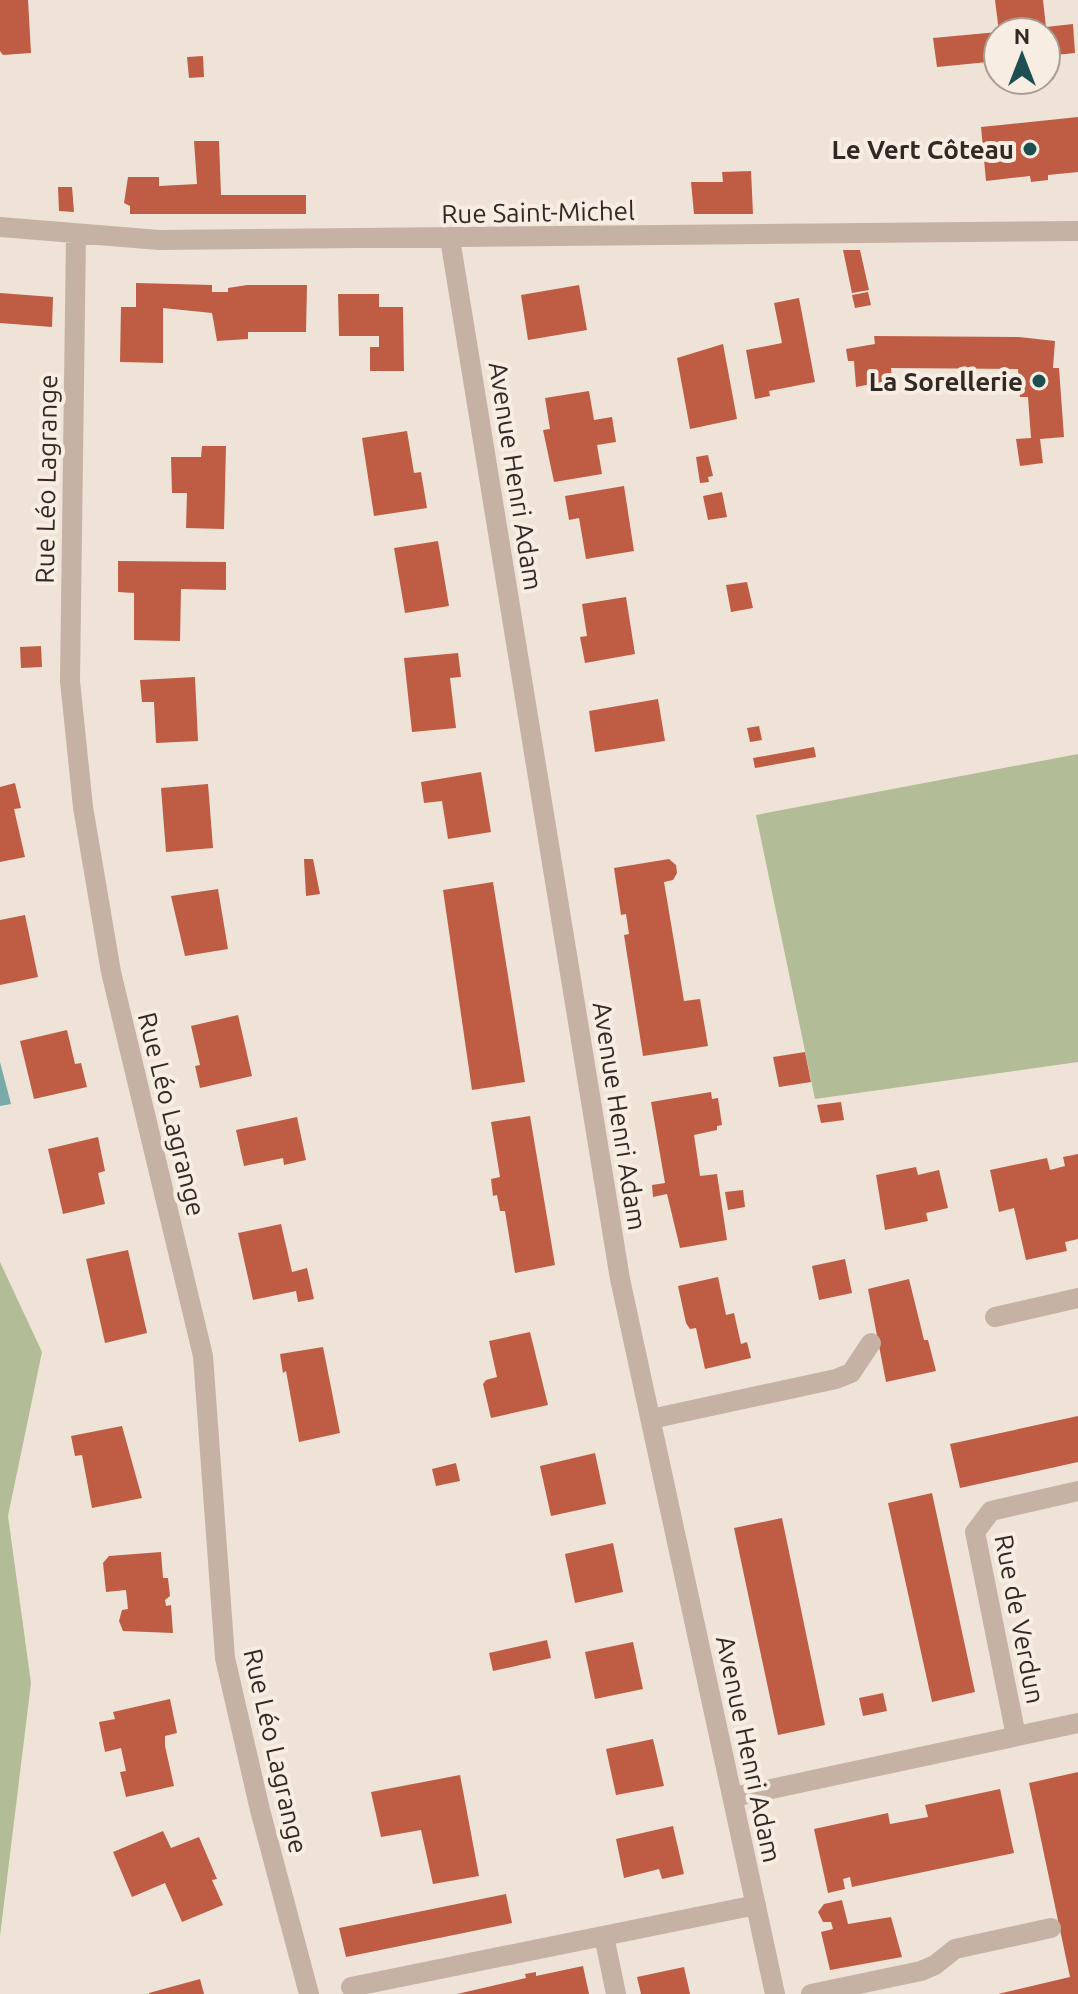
<svg xmlns="http://www.w3.org/2000/svg" width="1078" height="1994" font-family="Ubuntu,sans-serif">
  <style>
    .green { fill: #b2bd98 }
    .water { fill: #78aaaa }
    .building { fill: #bf5d44 }
    .lines { fill: none; stroke-linecap: round; stroke-linejoin: round }
    .service { stroke: #c6b2a4; stroke-width: 20 }
    .minor { stroke: #c6b2a4; stroke-width: 20 }
    .poi-dot { fill: #1d4f50; stroke: #f7ede3; stroke-width: 3 }
    .labels { text-anchor: middle; dominant-baseline: central; stroke-width: 8; stroke-linejoin: round; paint-order: stroke }
    .poi-label { font-size: 26px; font-weight: bold; fill: #322825; stroke: #f7ede3; text-anchor: end }
    .street-label { font-size: 26px; fill: #322825; stroke: #f7ede3 }
  </style>
  <rect width="100%" height="100%" fill="#efe2d7"/>
  <!-- green -->
  <path class="green" d="M1078,754V1062L815,1099L756,815Z
    M0,1262L42,1352L8,1516L31,1683L0,1936Z"/>
  <!-- water -->
  <path class="water" d="M0,1062L11,1104L0,1106Z"/>
  <!-- building -->
  <path class="building" d="M0,0H28L31,53L3,55L0,51Z
    M995,0H1043L1046,27L1073,24L1075,53L1046,56V32H999Z
    M998,32V61L937,67L933,38Z
    M203,56L204,77L189,78L187,57Z
    M1078,117V172L1048,175V180L1031,182L1030,176L986,181L981,127Z
    M194,141H219L221,195H306V214H130V206L124,203L128,177H159V186L197,184Z
    M751,171L753,214H694L691,182H723L722,172Z
    M58,187H72L74,212L59,211Z
    M843,250H860L869,290L852,293Z
    M136,283L212,285V292H228V288L247,285H307L306,332H248V339L217,341L212,313L163,308V363L120,362L121,307H136Z
    M579,285L587,330L528,340L521,295Z
    M868,292L871,305L855,308L852,295Z
    M0,293L53,297L52,327L0,323Z
    M338,294H379V307H403L404,371H370V347H379V336H339Z
    M799,298L815,382L769,391L770,396L755,399L746,350L782,343L774,303Z
    M874,336L1019,337L1055,341L1053,368H1059L1064,437L1040,439L1043,463L1020,466L1016,439L1031,438L1028,397H1020L1018,369L891,368L892,380L856,387L854,361H848L846,349L875,344Z
    M723,344L737,419L690,429L677,358Z
    M589,391L594,420L612,417L616,442L597,445L602,474L554,482L543,430L550,429L545,398Z
    M407,431L414,473L421,472L427,508L374,516L362,438Z
    M202,446H226L224,529L186,528L187,493H172L171,457H201Z
    M708,455L713,476L708,477L709,482L700,483L696,457Z
    M624,486L634,551L586,559L579,518L569,520L565,496Z
    M722,492L727,517L708,520L703,496Z
    M438,541L449,606L405,613L394,548Z
    M118,561L226,562V590L181,589L180,641L134,640V593L118,592Z
    M747,582L753,608L731,612L726,585Z
    M626,597L635,654L585,663L580,637L587,636L582,604Z
    M41,646L42,667L21,668L20,647Z
    M458,653L461,677L450,678L456,728L412,732L404,658Z
    M195,677L198,741L156,743L154,702H142L140,680Z
    M658,699L665,741L595,752L589,711Z
    M759,726L762,740L750,742L747,728Z
    M814,747L816,757L755,768L753,758Z
    M481,772L491,832L448,839L442,801L424,803L421,782Z
    M15,783L21,808L14,809L25,857L0,862V787Z
    M208,784L213,848L166,852L161,788Z
    M304,859H313L320,894L306,896Z
    M669,859L676,865L677,873L673,880L664,882L684,1001L700,999L708,1046L643,1056L624,935L629,934L626,914L621,915L614,868Z
    M493,882L525,1082L472,1090L443,890Z
    M218,889L228,949L185,956L171,896Z
    M25,915L38,977L0,985V920Z
    M238,1015L252,1076L200,1088L195,1066L200,1065L191,1026Z
    M67,1030L75,1064L81,1063L87,1087L34,1099L20,1041Z
    M805,1052L811,1082L779,1087L773,1057Z
    M711,1092L712,1099L718,1098L722,1125L717,1126V1130L694,1135L700,1176L717,1174L727,1240L680,1248L667,1194L653,1197L652,1185L665,1183L651,1102Z
    M841,1102L844,1120L821,1123L817,1105Z
    M530,1116L555,1265L515,1273L505,1211H500L497,1195L493,1196L491,1179L500,1177L491,1122Z
    M297,1117L306,1160L284,1165L283,1158L244,1166L236,1130Z
    M98,1137L105,1171L98,1173L105,1204L63,1214L48,1149Z
    M1078,1154V1239L1065,1242L1067,1251L1026,1260L1014,1208L999,1212L990,1170L1047,1158L1050,1170L1065,1166L1063,1157Z
    M916,1167L918,1175L939,1170L948,1208L926,1213L928,1221L885,1230L876,1175Z
    M743,1190L745,1207L728,1210L725,1192Z
    M281,1224L292,1272L307,1268L314,1299L298,1302L296,1291L253,1300L238,1233Z
    M128,1250L147,1333L105,1343L86,1259Z
    M845,1259L852,1293L819,1300L812,1266Z
    M718,1277L726,1315L734,1313L741,1344L747,1342L751,1358L705,1369L696,1328L690,1329L686,1323L678,1286Z
    M909,1279L924,1340H928L936,1371L886,1382L868,1289Z
    M530,1332L548,1405L491,1418L483,1384L486,1380L497,1377L489,1341Z
    M323,1347L340,1433L299,1442L286,1371L283,1373L280,1354Z
    M1078,1416V1462L960,1488L950,1444Z
    M122,1426L142,1498L92,1508L82,1455L75,1456L71,1436Z
    M595,1453L606,1504L551,1516L540,1466Z
    M456,1463L460,1481L436,1486L432,1469Z
    M932,1493L975,1692L932,1702L888,1503Z
    M782,1518L825,1725L778,1735L734,1528Z
    M613,1543L623,1592L575,1603L565,1554Z
    M161,1552L163,1578H168L170,1596L165,1600L166,1606L171,1605L173,1633L123,1631L119,1621L122,1610L128,1609L126,1590L106,1592L103,1563L109,1556Z
    M547,1640L551,1658L493,1671L489,1653Z
    M633,1642L643,1689L595,1699L585,1652Z
    M883,1693L887,1711L863,1716L859,1698Z
    M170,1699L177,1733L165,1736V1746L174,1786L126,1797L120,1772L126,1771L121,1748L105,1752L99,1722L115,1719L113,1712Z
    M653,1739L664,1786L616,1795L606,1749Z
    M1078,1772V1994H998L1070,1977L1029,1783Z
    M460,1775L479,1876L433,1884L421,1830L381,1837L371,1792Z
    M1000,1789L1014,1853L852,1887L850,1877L843,1879L845,1889L828,1893L814,1829L888,1813L890,1824L928,1817L925,1805Z
    M673,1826L684,1874L662,1879L659,1869L624,1878L616,1839Z
    M163,1831L171,1848L199,1837L217,1879L212,1880L223,1905L182,1922L165,1883L132,1897L113,1852Z
    M506,1894L512,1923L346,1957L339,1928Z
    M842,1900L848,1924L891,1917L902,1957L830,1970L821,1932L833,1929L831,1922H823L818,1912L824,1904Z
    M583,1966L589,1994H457L526,1978L525,1974L536,1972V1976Z
    M684,1967L690,1994H641L637,1977Z
    M200,1979L204,1994H149V1993Z"/>
  <g class="lines">
    <!-- service -->
    <path class="service" d="M995,1317L1078,1298
      M651,1419L836,1379L851,1373L871,1343
      M811,1994L921,1971L935,1965L955,1949L1051,1928"/>
    <!-- minor -->
    <path class="minor" d="M0,227L159,240L1078,231
      M76,235L70,681L83,807L111,972L203,1356L225,1658L260,1810L309,1994
      M450,239L620,1279L775,1994
      M1016,1736L975,1532L991,1511L1078,1491
      M734,1797L1078,1723
      M604,1936L616,1994
      M351,1987L756,1905"/>
  </g>
  <!-- markers -->
  <g class="poi-dot">
    <circle cx="1030" cy="149" r="8"/>
    <circle cx="1039" cy="381" r="8"/>
  </g>
  <g class="labels">
    <!-- poi labels -->
    <g class="poi-label">
      <text x="1014" y="149">Le Vert Côteau</text>
      <text x="1023" y="381">La Sorellerie</text>
    </g>
    <!-- street labels -->
    <g class="street-label">
      <text transform="translate(538 212) rotate(-1)">Rue Saint-Michel</text>
      <text transform="translate(516 476) rotate(81)">Avenue Henri Adam</text>
      <text transform="translate(46 479) rotate(-89)">Rue Léo Lagrange</text>
      <text transform="translate(172 1114) rotate(76)">Rue Léo Lagrange</text>
      <text transform="translate(620 1116) rotate(81)">Avenue Henri Adam</text>
      <text transform="translate(1020 1619) rotate(79)">Rue de Verdun</text>
      <text transform="translate(749 1749) rotate(78)">Avenue Henri Adam</text>
      <text transform="translate(276 1751) rotate(77)">Rue Léo Lagrange</text>
    </g>
  </g>
  <!-- north arrow -->
  <g transform="translate(1022 56)"><circle r="38" fill="#f7ede3" stroke="#a89e97" stroke-width="2"/>
  <path d="M0-6L14 30L0 20L-14 30Z" fill="#1d4f50"/>
  <text y="-12" font-size="22" font-weight="bold" text-anchor="middle" fill="#322825">N</text>
  </g>
</svg>
